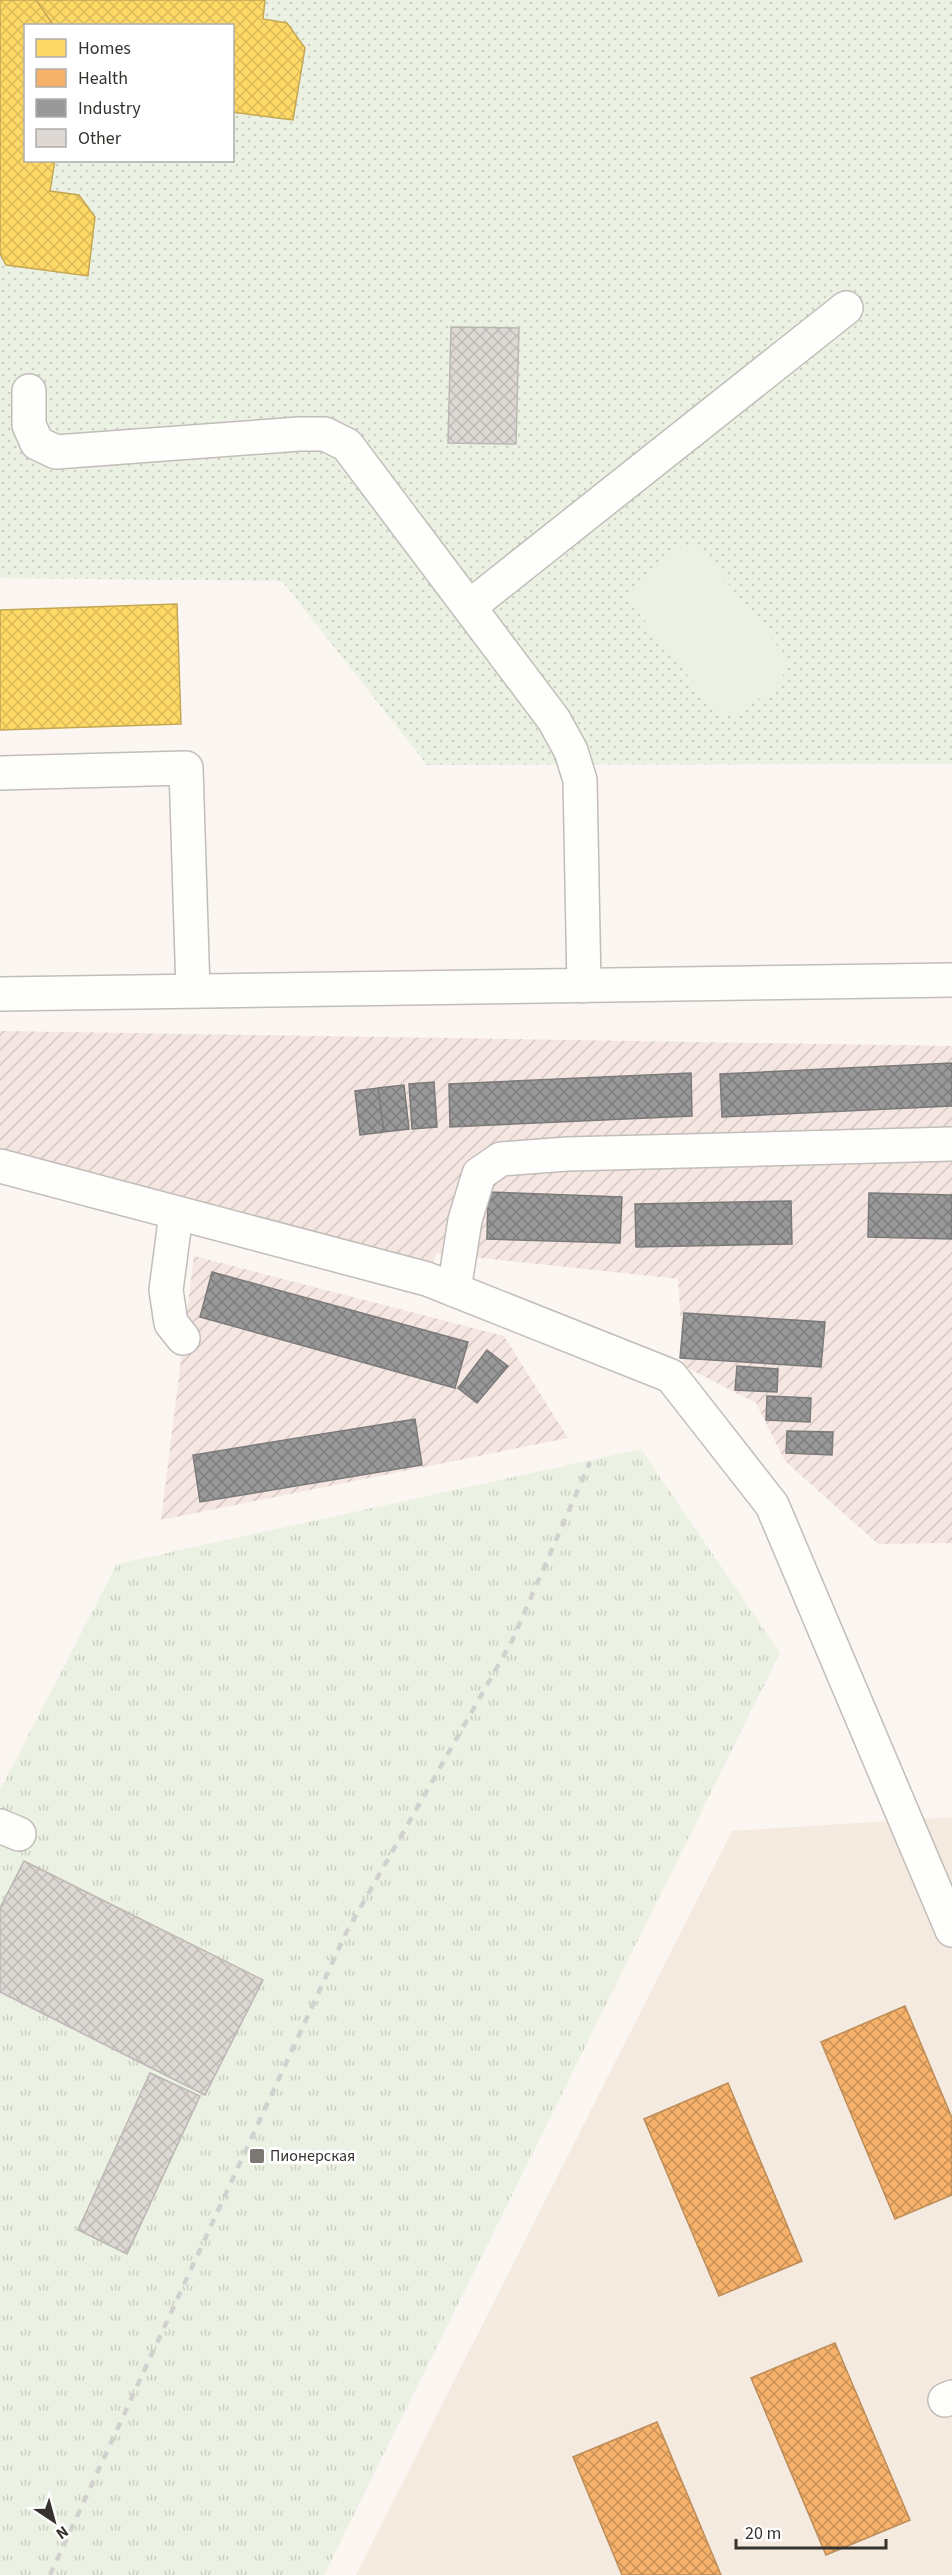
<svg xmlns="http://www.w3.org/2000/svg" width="952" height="2575" font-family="'Source Sans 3',sans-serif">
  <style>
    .built { fill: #f5eadf }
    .industrial { fill: url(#industrial-furrows) }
    .grass { fill: url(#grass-dots); fill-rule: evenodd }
    .park { fill: url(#park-tufts) }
    .pitch { fill: #ecf2e3 }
    .homes { fill: url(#homes-cross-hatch); stroke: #c3a755; stroke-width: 1.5 }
    .health { fill: url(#health-cross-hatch); stroke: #bc8c59; stroke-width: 1.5 }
    .industry { fill: url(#industry-cross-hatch); stroke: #7b7a79; stroke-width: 1.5 }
    .building { fill: url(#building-cross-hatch); stroke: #bbb7b3; stroke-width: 1.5 }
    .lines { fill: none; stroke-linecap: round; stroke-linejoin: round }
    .minor-casing { stroke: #c1bdb8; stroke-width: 36 }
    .minor { stroke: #fefefd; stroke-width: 33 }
    .rail { stroke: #d1d1cf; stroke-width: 4.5; stroke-dasharray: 8 8; stroke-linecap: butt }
    .poi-dot { fill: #7b7772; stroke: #fff; stroke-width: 2 }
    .labels { text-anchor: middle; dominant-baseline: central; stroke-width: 6; stroke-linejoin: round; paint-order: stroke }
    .poi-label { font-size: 16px; fill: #36322e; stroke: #fff; text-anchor: start }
  </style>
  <defs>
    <pattern id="industrial-furrows" width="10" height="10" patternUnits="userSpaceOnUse" patternTransform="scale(1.5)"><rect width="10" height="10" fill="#f5e6e2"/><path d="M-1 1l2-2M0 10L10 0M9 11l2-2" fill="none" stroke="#d3c6c2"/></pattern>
    <pattern id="grass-dots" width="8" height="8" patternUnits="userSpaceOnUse" patternTransform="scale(1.5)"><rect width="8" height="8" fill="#ecf2e3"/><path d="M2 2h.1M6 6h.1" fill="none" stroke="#cbd0c3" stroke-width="1.8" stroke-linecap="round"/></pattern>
    <pattern id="park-tufts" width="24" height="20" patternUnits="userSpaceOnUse" patternTransform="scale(1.5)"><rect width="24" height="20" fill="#ecf2e3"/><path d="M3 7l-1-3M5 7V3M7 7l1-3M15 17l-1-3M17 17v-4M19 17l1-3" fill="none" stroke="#cbd0c3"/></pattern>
    <pattern id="homes-cross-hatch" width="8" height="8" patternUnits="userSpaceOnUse" patternTransform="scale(1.5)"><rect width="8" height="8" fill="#ffd966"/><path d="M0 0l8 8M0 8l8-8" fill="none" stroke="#dbbb59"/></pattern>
    <pattern id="health-cross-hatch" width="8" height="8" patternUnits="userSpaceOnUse" patternTransform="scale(1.5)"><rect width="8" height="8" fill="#f6b26b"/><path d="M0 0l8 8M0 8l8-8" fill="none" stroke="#c89158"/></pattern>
    <pattern id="industry-cross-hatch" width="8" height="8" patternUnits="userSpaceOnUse" patternTransform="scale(1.5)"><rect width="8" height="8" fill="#999"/><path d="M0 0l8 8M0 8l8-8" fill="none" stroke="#7e7d7d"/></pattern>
    <pattern id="building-cross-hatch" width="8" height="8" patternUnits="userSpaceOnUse" patternTransform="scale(1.5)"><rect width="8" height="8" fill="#ddd8d4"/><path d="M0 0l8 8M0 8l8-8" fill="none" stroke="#bebab6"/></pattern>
  </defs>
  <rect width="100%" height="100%" fill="#fbf6f1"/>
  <!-- built -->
  <path class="built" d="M952,1817V2575H356L732,1831Z"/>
  <!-- industrial -->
  <path class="industrial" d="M0,1031L952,1046V1543L878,1544L785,1461L756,1403L684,1366L678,1279L437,1253L430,1268L0,1157Z
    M194,1256L504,1336L568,1438L161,1520Z"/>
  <!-- grass -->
  <path class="grass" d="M0,0H952V764L427,765L282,581L0,578ZM26,26H232V160H26Z"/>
  <!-- park -->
  <path class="park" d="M641,1449L780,1653L324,2575H0V1790L117,1564Z"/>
  <!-- pitch -->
  <path class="pitch" d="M686,544L701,550L787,658C789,685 754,701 734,716L724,715L715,710L634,607L631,595L635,586Z"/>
  <!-- homes -->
  <path class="homes" d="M0,0H36L54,26H26V160H55L50,191L79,195L95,217L88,276L6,265L0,254Z
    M36,0H265L263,19L287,23L305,48L293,120L232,112V26H54Z
    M177,604L181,724L0,730V610Z"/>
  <!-- health -->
  <path class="health" d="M905,2006L952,2118V2195L895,2219L821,2042Z
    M728,2083L802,2261L719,2296L644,2119Z
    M835,2343L910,2520L826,2555L751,2378Z
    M657,2422L721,2575H622L573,2457Z"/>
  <!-- industry -->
  <path class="industry" d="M952,1063V1106L722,1117L720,1074Z
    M691,1073L692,1116L450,1127L449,1084Z
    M434,1082L437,1127L412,1129L409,1084Z
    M404,1085L409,1129L384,1132L378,1088Z
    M378,1088L384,1132L360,1135L355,1091Z
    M488,1192L622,1197L620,1243L487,1239Z
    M869,1193L952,1195V1239L868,1237Z
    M791,1201L792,1244L636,1247L635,1204Z
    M212,1272L468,1342L455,1388L200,1317Z
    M684,1313L825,1322L821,1367L680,1358Z
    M487,1350L508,1366L477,1403L458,1388Z
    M737,1366L778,1369L777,1392L735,1390Z
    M767,1396L811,1398L810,1422L766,1420Z
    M415,1419L422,1465L200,1502L193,1455Z
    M787,1431L833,1432L832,1455L786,1453Z"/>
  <!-- building -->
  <path class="building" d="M451,327L519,328L516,444L448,443Z
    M24,1861L263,1980L205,2095L0,1992V1908Z
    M150,2073L200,2096L127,2254L78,2230Z"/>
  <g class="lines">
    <!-- minor casing -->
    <g class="minor-casing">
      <path id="minor" d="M29,391V425L37,443L56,452L299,434H325L347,445L554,720L571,751L580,780L584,986
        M469,607L846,308
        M0,773L186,768L193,991
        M0,994L952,980
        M0,1166L427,1279L671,1376L772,1505L952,1930
        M176,1214L166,1290L171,1323L183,1338
        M454,1290L465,1220L479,1174L501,1159L567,1154L952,1144
        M0,1826L19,1834
        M945,2400L952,2397"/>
    </g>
    <!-- minor -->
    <use href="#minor" class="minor"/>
    <!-- rail -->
    <path class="rail" d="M50,2575L346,1933L512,1641L590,1462"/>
  </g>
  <!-- markers -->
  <rect class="poi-dot" x="249" y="2148" width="16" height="16" rx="3"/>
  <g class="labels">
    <!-- poi labels -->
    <g class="poi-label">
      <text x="270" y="2156">Пионерская</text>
    </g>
  </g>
  <!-- legend -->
  <rect x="24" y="24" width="210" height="138" fill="#ffffff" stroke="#afadab" stroke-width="1.5"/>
  <rect x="36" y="39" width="30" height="18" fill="#ffd966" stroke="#afadab" stroke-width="1.5"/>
  <text x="78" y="54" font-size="18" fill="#36322e">Homes</text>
  <rect x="36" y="69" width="30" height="18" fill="#f6b26b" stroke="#afadab" stroke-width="1.5"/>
  <text x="78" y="84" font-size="18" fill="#36322e">Health</text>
  <rect x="36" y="99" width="30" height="18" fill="#999999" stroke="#afadab" stroke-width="1.5"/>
  <text x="78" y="114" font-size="18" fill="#36322e">Industry</text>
  <rect x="36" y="129" width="30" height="18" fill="#ddd8d4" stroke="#afadab" stroke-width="1.5"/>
  <text x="78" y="144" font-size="18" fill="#36322e">Other</text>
  <!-- north arrow -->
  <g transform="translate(54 2521) rotate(144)" stroke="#ffffff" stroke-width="4.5" paint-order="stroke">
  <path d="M0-4.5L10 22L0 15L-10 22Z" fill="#36322e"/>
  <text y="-9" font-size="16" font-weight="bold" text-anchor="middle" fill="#36322e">N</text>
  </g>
  <!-- scale -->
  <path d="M736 2539v9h150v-9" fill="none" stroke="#36322e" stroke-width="3"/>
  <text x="745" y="2539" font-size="18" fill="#36322e" stroke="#ffffff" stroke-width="4.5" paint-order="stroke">20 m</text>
</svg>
